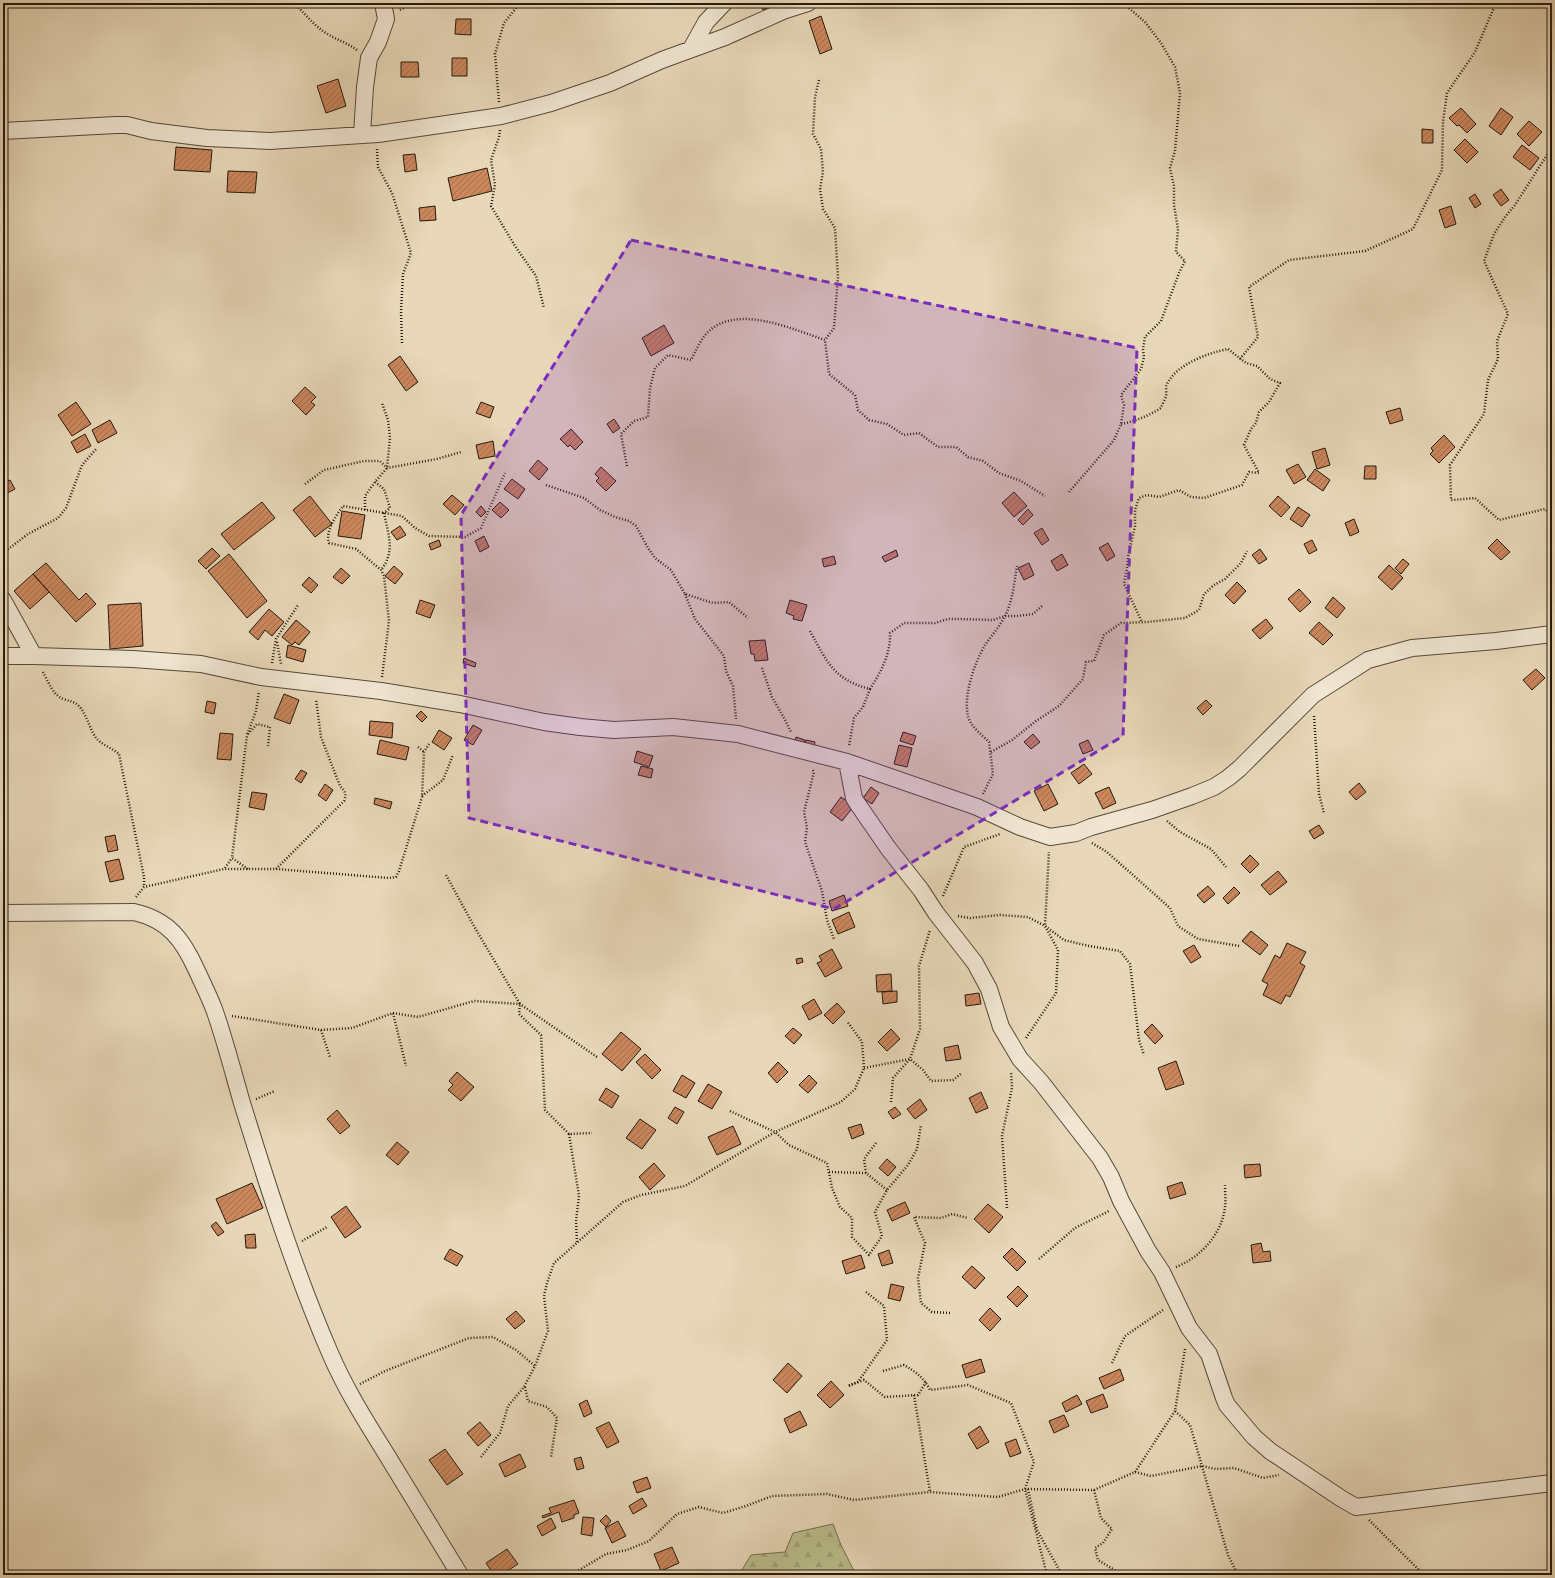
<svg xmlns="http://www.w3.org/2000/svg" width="1555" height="1578" font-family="'Old Standard TT',serif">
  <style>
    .forest { fill: url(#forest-firs); stroke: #706c4c }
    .building { fill: url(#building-hatch); stroke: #251a0b }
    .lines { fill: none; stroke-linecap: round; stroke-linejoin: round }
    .minor-casing { stroke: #564a36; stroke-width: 18 }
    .path { stroke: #251a0b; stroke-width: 2.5; stroke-dasharray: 1 2; stroke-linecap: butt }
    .minor { stroke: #f0e6d2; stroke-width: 16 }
    .marked { fill: #7b2cbf; fill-opacity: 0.2; stroke: #7b2cbf; stroke-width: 3; stroke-dasharray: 8 5; stroke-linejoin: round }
  </style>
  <defs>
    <pattern id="forest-firs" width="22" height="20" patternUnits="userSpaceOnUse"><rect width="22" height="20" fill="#babd8c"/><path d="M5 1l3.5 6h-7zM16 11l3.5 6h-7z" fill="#a0a277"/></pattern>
    <pattern id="building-hatch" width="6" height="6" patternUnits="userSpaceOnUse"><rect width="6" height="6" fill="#cc875d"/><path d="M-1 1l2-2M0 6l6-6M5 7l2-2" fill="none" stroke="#a56e4b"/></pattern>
  </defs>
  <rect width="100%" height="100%" fill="#e8d8b9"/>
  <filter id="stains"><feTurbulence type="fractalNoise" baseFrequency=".005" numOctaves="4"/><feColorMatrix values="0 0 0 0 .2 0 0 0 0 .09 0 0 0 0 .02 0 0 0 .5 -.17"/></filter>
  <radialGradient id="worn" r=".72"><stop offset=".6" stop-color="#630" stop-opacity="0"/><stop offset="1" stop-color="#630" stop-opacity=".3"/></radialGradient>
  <!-- forest -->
  <path class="forest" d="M833,1524L841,1545L855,1573H880L885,1575H739L751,1555L785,1552L793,1533Z"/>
  <!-- building -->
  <path class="building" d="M759,3H775L763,10Z
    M821,16L832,49L820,54L809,21Z
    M456,19H471V35L455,34Z
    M452,58H467V76H452Z
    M401,62H418L419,77H401Z
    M338,79L346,106L326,113L317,86Z
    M1461,108L1476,124L1467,133L1459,125L1457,126L1449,118Z
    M1501,108L1513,117L1501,135L1489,126Z
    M1529,121L1542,132L1529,146L1517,134Z
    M1422,129L1433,130V143H1422Z
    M1465,139L1478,152L1467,163L1454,150Z
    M1522,145L1539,158L1530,170L1513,157Z
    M176,147L212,150L210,172L174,170Z
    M415,154L417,170L405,172L403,155Z
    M487,168L492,191L453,201L448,178Z
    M228,171L257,172L255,193L227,192Z
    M1501,189L1509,200L1501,206L1493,195Z
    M1475,194L1481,204L1475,208L1469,198Z
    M435,206L436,220L420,221L419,208Z
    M1451,206L1456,224L1445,228L1439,210Z
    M664,325L674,343L651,356L642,338Z
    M400,356L418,382L406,391L388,365Z
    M305,387L316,397L311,402L315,405L306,415L292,401Z
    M76,402L91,424L72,436L58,415Z
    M481,402L494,407L490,418L476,413Z
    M1400,408L1403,420L1390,424L1386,412Z
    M614,419L620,428L613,433L607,424Z
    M110,420L117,433L98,443L92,430Z
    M571,429L583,442L575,450L570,445L568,447L560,439Z
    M85,434L91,446L77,453L71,442Z
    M1444,435L1455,447L1439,463L1430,454L1433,451L1431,448Z
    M493,441L495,456L479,459L476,445Z
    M1325,448L1330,465L1317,469L1312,452Z
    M538,460L548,469L539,480L529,471Z
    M1298,464L1306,477L1294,484L1286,470Z
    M1365,466H1376V479H1364Z
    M601,467L616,481L606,491L596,481L599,478L595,474Z
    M1315,469L1330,480L1323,491L1307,480Z
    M512,479L525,489L518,499L504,489Z
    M10,480L15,489L3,495V483Z
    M1014,492L1027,506L1014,517L1002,503Z
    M452,495L464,505L455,515L443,504Z
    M310,496L332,524L315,537L293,510Z
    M1278,496L1290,507L1281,517L1269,506Z
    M262,502L275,518L234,550L221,534Z
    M500,502L509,510L501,518L492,510Z
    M481,506L486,512L481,517L476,512Z
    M1298,507L1310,515L1302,527L1290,519Z
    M1028,509L1033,515L1023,525L1018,520Z
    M342,511L365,515L361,539L338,536Z
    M1354,519L1359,532L1350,536L1345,523Z
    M400,526L406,535L397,540L391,532Z
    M1042,528L1049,540L1042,545L1034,533Z
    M484,536L489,547L480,552L475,541Z
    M1497,539L1510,552L1501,560L1488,548Z
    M439,540L441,546L431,550L429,544Z
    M1312,540L1317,550L1309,554L1304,544Z
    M1108,543L1115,556L1107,561L1099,548Z
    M212,548L220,556L206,569L198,561Z
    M1260,549L1267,559L1259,564L1252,555Z
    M896,550L898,556L885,562L882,557Z
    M229,554L267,601L247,618L208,571Z
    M1062,554L1068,565L1057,571L1051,561Z
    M834,556L836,564L824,567L822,559Z
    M1403,559L1409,564L1401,574L1395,568Z
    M46,563L79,600L86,593L96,604L76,622L33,574Z
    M1029,563L1034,575L1024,580L1018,568Z
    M1389,565L1403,578L1392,590L1378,577Z
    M394,566L403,574L395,584L385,576Z
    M341,568L350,576L342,584L333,577Z
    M33,574L49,592L30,609L14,591Z
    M309,577L318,585L311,593L302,585Z
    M1237,582L1246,591L1234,604L1225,595Z
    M1299,589L1311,602L1300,612L1288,599Z
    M1333,597L1345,608L1337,618L1325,608Z
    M420,600L435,605L430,618L416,613Z
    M790,600L807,605L802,621L793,619L794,616L786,613Z
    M141,603L143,646L110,649L108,605Z
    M269,609L284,622L272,636L265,630L258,640L249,632Z
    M1266,619L1273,628L1260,639L1252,630Z
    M296,620L310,632L299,645L295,642L292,645L282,637Z
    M1319,622L1333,635L1323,645L1309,633Z
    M765,640L768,660L755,661L754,654H751L749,641Z
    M288,645L306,650L303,662L286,657Z
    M464,658L476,663L475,667L463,663Z
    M1536,669L1545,678L1532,690L1523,680Z
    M284,694L299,700L290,724L274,718Z
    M1206,700L1212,706L1203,715L1197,708Z
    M207,701L216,703L214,714L205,712Z
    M421,711L427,717L422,722L416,716Z
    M370,721L393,723L392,738L369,735Z
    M473,725L482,730L473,745L464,740Z
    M439,730L452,738L444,750L432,742Z
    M903,732L916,736L913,745L900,741Z
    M220,733L233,734L231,760L217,759Z
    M1033,734L1040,742L1031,749L1024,742Z
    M796,737L805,740L803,745L795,742Z
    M380,740L409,747L406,760L377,754Z
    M806,740L815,742L814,748L804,745Z
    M1088,740L1093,750L1083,754L1079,744Z
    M899,745L912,748L907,767L894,764Z
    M637,751L653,756L649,767L634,762Z
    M1084,764L1092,774L1079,784L1071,773Z
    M641,766L653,769L651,778L638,775Z
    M301,770L307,773L301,783L295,779Z
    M1359,783L1366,792L1356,800L1349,792Z
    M325,784L333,790L326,801L318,795Z
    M1048,784L1058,804L1044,811L1034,791Z
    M871,787L879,793L872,804L863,798Z
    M1109,787L1116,803L1103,809L1095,793Z
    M252,792L267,794L264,810L249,807Z
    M841,797L854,806L842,821L830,812Z
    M375,798L392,802L390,809L374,804Z
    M1319,825L1324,833L1314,839L1309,831Z
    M115,835L118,850L108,852L105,837Z
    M1250,855L1259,864L1250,873L1241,864Z
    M119,859L124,879L110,882L105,862Z
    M1278,871L1287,882L1270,895L1261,885Z
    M1208,886L1215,894L1204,903L1197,895Z
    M1234,887L1240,893L1228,904L1223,898Z
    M844,895L848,906L832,911L829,901Z
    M849,912L855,927L838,934L832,920Z
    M1251,931L1268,945L1260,955L1242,941Z
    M1287,943L1306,952L1300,963L1305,966L1290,997L1286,995L1281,1004L1263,995L1268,984L1262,981L1275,955L1280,958Z
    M1194,945L1201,957L1191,963L1183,951Z
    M832,949L842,968L825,977L817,963L822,961L819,956Z
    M802,958L803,962L797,964L796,959Z
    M891,974L892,991L877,992L876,975Z
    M897,991V1002L883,1004L882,992Z
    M979,993L981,1004L966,1006L965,995Z
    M814,999L822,1013L809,1020L802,1006Z
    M837,1003L845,1012L833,1024L824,1015Z
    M1152,1024L1163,1036L1155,1044L1144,1032Z
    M793,1028L802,1035L794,1044L785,1036Z
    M891,1029L900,1039L887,1051L878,1042Z
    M621,1032L641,1049L622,1071L602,1054Z
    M958,1045L961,1059L946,1061L944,1048Z
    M645,1054L661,1070L652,1079L636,1062Z
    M1176,1061L1184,1084L1166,1090L1158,1068Z
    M778,1062L788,1072L777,1083L768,1073Z
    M457,1072L474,1087L461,1101L448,1090L453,1085L449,1081Z
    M682,1075L695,1083L686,1098L673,1091Z
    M809,1075L817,1083L808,1093L799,1085Z
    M708,1084L722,1092L712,1109L698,1101Z
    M606,1088L619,1096L612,1108L599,1100Z
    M981,1092L988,1108L976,1113L969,1098Z
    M920,1099L927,1110L915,1119L907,1109Z
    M675,1107L684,1112L677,1124L668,1118Z
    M895,1107L901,1114L893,1119L888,1112Z
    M337,1110L350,1126L340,1134L327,1119Z
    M640,1119L656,1130L642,1149L626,1138Z
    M861,1124L864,1134L852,1139L848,1128Z
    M733,1126L741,1144L717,1155L708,1137Z
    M397,1142L409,1152L398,1165L386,1155Z
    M887,1159L896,1167L888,1176L879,1168Z
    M654,1163L665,1176L650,1190L639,1177Z
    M1260,1164L1261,1176L1245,1178L1244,1165Z
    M1182,1182L1186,1194L1170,1199L1167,1187Z
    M252,1183L263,1208L227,1224L216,1199Z
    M905,1202L910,1213L892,1221L887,1210Z
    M988,1204L1003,1217L989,1233L974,1219Z
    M346,1206L361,1227L345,1238L331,1217Z
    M216,1222L224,1232L218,1236L211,1226Z
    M255,1234L256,1248H246L245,1235Z
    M1261,1243L1263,1252L1270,1251L1271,1261L1253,1263L1251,1245Z
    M1012,1248L1026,1262L1017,1271L1003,1257Z
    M450,1249L463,1256L457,1266L444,1259Z
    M889,1250L893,1263L882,1266L878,1254Z
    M861,1255L865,1268L846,1274L842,1261Z
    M972,1266L985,1278L975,1289L962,1277Z
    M891,1284L904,1287L900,1301L888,1298Z
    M1018,1286L1028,1296L1017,1307L1007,1297Z
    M990,1308L1001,1319L990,1331L979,1320Z
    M516,1311L525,1321L515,1329L506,1319Z
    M981,1359L985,1372L966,1378L962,1365Z
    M788,1363L802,1376L787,1393L773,1380Z
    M1120,1369L1124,1380L1104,1389L1099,1378Z
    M831,1381L844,1395L830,1408L817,1395Z
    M1103,1394L1108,1407L1091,1413L1086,1401Z
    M1077,1395L1082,1404L1066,1412L1062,1403Z
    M587,1400L592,1413L584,1417L579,1404Z
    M800,1411L807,1425L790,1433L784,1419Z
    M1064,1415L1069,1426L1054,1433L1049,1421Z
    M480,1422L491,1435L478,1446L467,1433Z
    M609,1422L619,1442L607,1448L596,1428Z
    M980,1426L989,1442L977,1449L968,1434Z
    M1016,1439L1021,1453L1010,1457L1005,1443Z
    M445,1449L463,1474L447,1485L429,1460Z
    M520,1454L526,1467L505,1477L499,1464Z
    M581,1457L584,1468L577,1470L574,1459Z
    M647,1477L651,1488L637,1493L633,1482Z
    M642,1498L647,1506L633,1514L629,1506Z
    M574,1500L579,1513L574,1515V1518L562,1522L559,1512L543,1518L542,1516L551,1513L549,1508Z
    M606,1515L611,1521L606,1527L600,1521Z
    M583,1517L594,1518L592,1536L581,1534Z
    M551,1518L556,1528L542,1536L537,1526Z
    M618,1521L626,1536L612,1543L605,1528Z
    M672,1547L679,1563L661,1571L654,1554Z
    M507,1549L518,1564L501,1575H494L486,1563Z"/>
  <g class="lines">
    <!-- minor casing -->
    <g class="minor-casing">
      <path id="minor" d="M691,49L706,22L724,3
        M3,131L116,125H127L151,131L207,138L270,141L378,134L501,116L551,103L610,83L662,60L725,37L783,11L808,3
        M362,134L365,87L369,58L378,42L386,19L383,3
        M3,600L34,656
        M3,656H34L133,659L201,664L261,677L381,691L460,704L544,722L580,727L614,730L673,727L738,734L847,762L977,807L1020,827L1050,837L1076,833L1091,827L1152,810L1192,796L1214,787L1228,778L1240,768L1313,695L1368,660L1412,648L1496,641L1552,634
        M847,762L854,798L857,803L888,848L921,890L936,913L975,963L989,989L1001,1027L1020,1059L1041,1082L1100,1158L1111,1177L1121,1201L1148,1251L1162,1272L1189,1328L1209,1354L1224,1398L1227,1405L1254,1437L1270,1451L1342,1499L1356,1507L1552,1483
        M3,913L134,912C169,920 183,940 197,971C203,984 209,996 214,1009C225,1040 233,1072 242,1103C268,1187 295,1272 330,1353C345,1388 365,1420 385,1452C410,1493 435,1534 460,1575"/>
    </g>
    <!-- path -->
    <path class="path" d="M291,3L295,4C304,13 313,24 323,31C334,39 346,42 357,50
      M400,10L413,3
      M819,80L815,97L813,134L821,149L823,172L820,189L823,209L835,228L838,277L834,328L825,340
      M499,102L495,54L504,23L520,3
      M500,130L499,137L491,160L495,185L491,206L515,246L536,276L544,308
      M1552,147L1515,205L1505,217L1494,234L1484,261L1508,314L1497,341L1498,359L1488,380L1484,414L1450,465L1451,500L1475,498L1499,520L1545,509L1552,516
      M377,149L378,167L392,193L411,253L403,274L401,311L402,343
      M1240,359L1258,337L1249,287L1289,260L1365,251L1413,229L1442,170L1443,122L1447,93L1475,52L1496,3
      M1121,424C1136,421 1148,416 1161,408C1162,404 1165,400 1166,396C1167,392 1165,387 1167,384C1177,364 1208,353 1228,349L1246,363L1257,366L1270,379L1280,383L1269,402L1259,412L1256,423L1251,429L1244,445L1259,473L1249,472L1242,485L1204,498L1191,497L1179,490L1159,497L1147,495L1139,498L1135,510V526L1128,557L1127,568L1124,584L1142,622
      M627,466L621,434L634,421L648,417L650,388L655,368L668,355L691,360C696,351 700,340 707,333C736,303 792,329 825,340L829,374L855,395L858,410L869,420L887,424L904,435L919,433L938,447H956L968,457L983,461L999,473L1021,481L1045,496
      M375,482L384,489L390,508L384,513C388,534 396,551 381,570
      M305,484L324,470L364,461H380L387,468L437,459L461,452
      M546,485L584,498L600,510L615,517L629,521L636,526L648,548L655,558L671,570L685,594L713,603L729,602L748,618
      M1069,492L1114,440L1121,424L1124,405L1121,395L1141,369L1144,357L1143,349L1145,337L1161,321L1179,273L1185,261L1176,252L1178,229L1174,205V186L1170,168L1175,151L1180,93L1175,67L1161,43L1145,22L1123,3
      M365,510V496L375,482L387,468L390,438L388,420L382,403
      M3,553L28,534L58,518L66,508L82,465L97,448
      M685,594L695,619L724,656L726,671L733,686L736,719
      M810,631C827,662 834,680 870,689L863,707L854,718L849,746
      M277,642L281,664
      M272,663L276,639L298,605
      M762,668L772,697L784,718L791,732
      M43,672C48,681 53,695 63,699C69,701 73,701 78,705C87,714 89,728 96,738C102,745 112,748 119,754L144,877V887
      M382,677L389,621L384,576L381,570L356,549L329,543C325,531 336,516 343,506L402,516L415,528L429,536L465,537L481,528L505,473
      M870,689C881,672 891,653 890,633L904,623H935L948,619H958L993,620L1005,616H1017L1033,614L1042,606
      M1314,716L1319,794L1324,813
      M248,734L257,724L270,727L268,746
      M418,747L424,752
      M991,752L1012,740L1036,721L1059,706L1083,679L1086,662L1094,661L1104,635L1121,623L1147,622L1185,618L1199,610L1204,594L1214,585L1225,579L1241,563L1247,551
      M813,770L814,772L804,812L807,828L805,842L822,891L827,920L834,939
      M983,794L993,774L989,742C982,735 970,726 968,716C963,695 975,662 985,645C992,635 1001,625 1006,614C1013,599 1014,583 1017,566
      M422,796L443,780L453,755
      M1167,821L1180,832L1211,849L1226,867
      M1092,843L1107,852L1170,908L1178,926L1198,939L1239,946
      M225,868L232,858
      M248,869L232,858L247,735L256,711L259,691
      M276,869L344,801C347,794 345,791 340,786L321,737L316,699
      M446,875L475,928L520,1004L519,1014L541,1035L545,1110L569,1134L592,1133
      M943,896L964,847L1000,834
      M136,897L144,887L224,869H276L389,878L396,877L399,871L422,797L424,752L429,744
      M958,916L970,918L1000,915L1028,917L1045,926L1064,940L1089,946L1120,951L1130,964L1139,1040L1144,1055
      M393,1013L418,1017L474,1001L520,1004L597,1057
      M232,1016L321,1030L352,1028L393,1013L406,1066
      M321,1030L330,1057
      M1026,1038L1056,993L1058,950L1045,926L1049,852
      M864,1068L910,1059L920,1029L919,966L930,930
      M256,1099L275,1091
      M891,1102L893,1078L910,1059L923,1070L931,1081L953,1080L962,1073
      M730,1111L775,1132L789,1145L827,1163L832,1188L840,1207L852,1218V1237L869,1255L882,1236L875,1212L887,1190L908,1165L917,1149L921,1125
      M569,1134L579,1196L576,1221L577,1242
      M876,1143L864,1159L866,1173L887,1190
      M829,1172L866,1173
      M1007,1208L1002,1136L1012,1088L1011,1072
      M302,1241L327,1227
      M1039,1259L1075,1228L1109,1211
      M1176,1267C1201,1257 1222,1234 1225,1207C1226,1200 1225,1192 1225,1185
      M866,1292L884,1306L887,1340L858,1382L848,1386L864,1380L885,1397L918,1395L926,1382
      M950,1313L932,1312L921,1303L918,1278L925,1243L914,1217L941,1218L952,1214L968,1218
      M1185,1349L1175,1411L1190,1425L1228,1555L1238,1575
      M1112,1363L1125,1336L1163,1310
      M883,1371L904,1365C916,1372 924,1378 930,1390L968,1385L1011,1403L1034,1462L1025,1489L1047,1575
      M360,1384L385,1371L469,1338L493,1337L516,1350L535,1366
      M525,1387L528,1401L547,1407L557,1418L551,1457
      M914,1395L930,1492
      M481,1457L500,1433L508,1406L524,1387L535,1366L548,1331L544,1296L547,1283L554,1263L623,1202L641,1195L685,1186L775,1132L841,1102L855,1089L864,1068L862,1042L847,1021
      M1135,1472L1175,1411
      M1028,1489L1037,1530L1062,1575
      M1094,1490L1101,1518L1112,1529L1103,1543L1095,1548L1098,1560L1116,1571V1575
      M1369,1520L1424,1575
      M571,1575L606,1554L627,1550L649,1541L677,1514L699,1507L723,1513L746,1506L772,1496L827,1494L854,1500L930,1492L998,1497L1025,1489L1094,1490L1135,1472L1151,1476L1202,1466L1216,1469L1234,1468L1263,1478L1279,1475"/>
    <!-- minor -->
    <use href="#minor" class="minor"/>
  </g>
  <!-- marked area -->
  <path class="marked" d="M631,240L1137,348L1123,736L834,909L469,818L461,515Z"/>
  <!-- margin -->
  <rect width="1555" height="1578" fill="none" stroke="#e8d8b9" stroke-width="16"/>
  <rect x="4" y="4" width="1547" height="1570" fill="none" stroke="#251a0b" stroke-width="2"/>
  <rect x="8" y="8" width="1539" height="1562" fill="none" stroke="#251a0b"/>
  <rect width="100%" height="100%" filter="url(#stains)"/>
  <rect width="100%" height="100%" fill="url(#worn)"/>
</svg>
